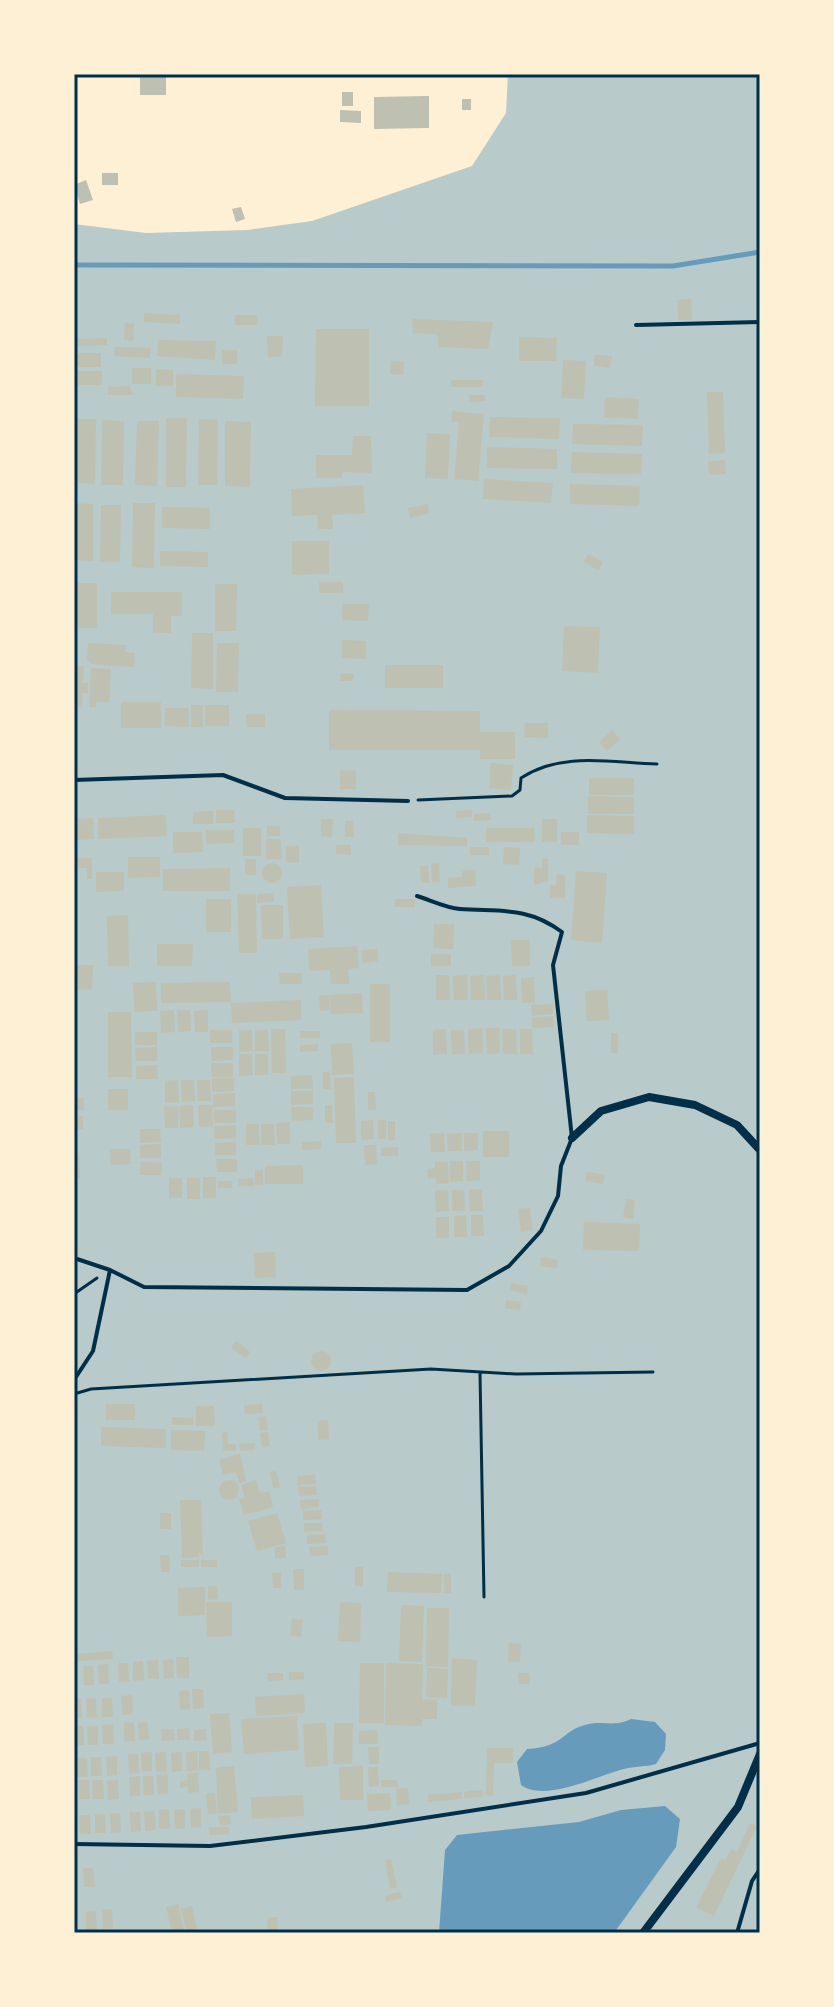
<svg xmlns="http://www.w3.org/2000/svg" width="834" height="2007" font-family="'Fira Sans Condensed',sans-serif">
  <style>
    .green { fill: #b9caca }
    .water { fill: #669bbc }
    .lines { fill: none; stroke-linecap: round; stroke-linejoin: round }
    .stream { stroke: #669bbc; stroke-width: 5 }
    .building { fill: #bec0b2 }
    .path { stroke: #003049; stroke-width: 3 }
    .service { stroke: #003049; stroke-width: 4 }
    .minor { stroke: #003049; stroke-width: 8 }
    .neatline { fill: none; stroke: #003049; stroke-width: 3 }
  </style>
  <rect width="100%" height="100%" fill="#fdf0d5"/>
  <!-- green -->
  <path class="green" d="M508,74H760V1933H74V224L146,233L247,230L312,221L472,166L506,113Z"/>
  <!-- water -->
  <path class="water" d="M631,1719L655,1722L666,1734L665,1750L656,1764C645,1767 635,1766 624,1769C599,1775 545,1803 521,1785L517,1762L527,1749C566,1747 560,1730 589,1724C605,1721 615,1727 631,1719Z
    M665,1806L680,1819L676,1847L614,1933H439L445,1850L457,1835L579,1822L621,1810Z"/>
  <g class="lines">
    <!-- stream -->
    <path class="stream" d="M74,265L673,266L760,252"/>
  </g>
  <!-- building -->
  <path class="building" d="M140,74H166V95H140Z
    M342,92H353V106H342Z
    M429,96V128L374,129V97Z
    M462,99H471V110H462Z
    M340,110L361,111V123L340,122Z
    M102,173H118V185H102Z
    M86,180L93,200L80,204L74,185Z
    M241,207L245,219L236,222L232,209Z
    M691,299L692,320H678L677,300Z
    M144,313L180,315V324L144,322Z
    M235,315H257V325H235Z
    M412,319L493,322L488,349L439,347L437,334L413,333Z
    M125,323L134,324L133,341L124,340Z
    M316,329H369V406H315Z
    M267,336H283L282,356L268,357Z
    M519,337L557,338L556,361H519Z
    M107,338V345L74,346V339Z
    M158,340L216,341L215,360L157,356Z
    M115,347L151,348L150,358L114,356Z
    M222,350H237V364H222Z
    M74,353H101V367H74Z
    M595,355L612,356L610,368L594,366Z
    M563,360L586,361L584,399L561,398Z
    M391,361L404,362L403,375L390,374Z
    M132,368H151V384H132Z
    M156,369L173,370V386H156Z
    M74,371H102V385H74Z
    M176,374L244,376L243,399L176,397Z
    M451,380H483V387H452Z
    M129,386L133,395H108V387Z
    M707,392H723L725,453L709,454Z
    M469,395H485V401L469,402Z
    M605,397L639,399L638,419L604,417Z
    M452,411L484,414L478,481L454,479L459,422H451Z
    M490,417L560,418L559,439L489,437Z
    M166,418H187L186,487H166Z
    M74,419H96L95,484L74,483Z
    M199,419L218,420L217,485H198Z
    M102,420L124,421L123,485H101Z
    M137,421H159L157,486L135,485Z
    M225,421L251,422L250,487L225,486Z
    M573,424L643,425L642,446L572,444Z
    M427,433L450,434L448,479L425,478Z
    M353,436H371L372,473L342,472V478H316V455H352Z
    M487,447L557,449V469L487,468Z
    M572,452L642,454L641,474L571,473Z
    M725,460L726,474L709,475L708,461Z
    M484,479L553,483L551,503L483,499Z
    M570,484L640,486L639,506L570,504Z
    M363,485L365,513L332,515L333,529H318L317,515L292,516L291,489Z
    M74,503L93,504V561L74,560Z
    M133,503H155L154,568L132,567Z
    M428,504L429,513L410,518L408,508Z
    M101,505H121L120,562H100Z
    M162,507L210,508V529L162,528Z
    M292,541H329V574L292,575Z
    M160,551L208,552V567L160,566Z
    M588,554L603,562L598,570L584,562Z
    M319,582H343V593H319Z
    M74,583H97V628H74Z
    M215,584H237L236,631H215Z
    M111,592H182V616H171V633H153V614H111Z
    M342,604H369L368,621L342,620Z
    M564,626L600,627L598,673L562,671Z
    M192,633H213V689L191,688Z
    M342,640L366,641V659L342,658Z
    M88,643L126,645L125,652L135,653L134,667L92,664L87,660Z
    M217,643H239L238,692H216Z
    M385,665H443V688H385Z
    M74,666H84L83,683H88V693H83L82,708L74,706Z
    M91,668L111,669L109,702H96V707H89Z
    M341,673L354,674L353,681H340Z
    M121,702H161V728H121Z
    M191,705H203V727H191Z
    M205,705H229V726H205Z
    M165,708H189V727L165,726Z
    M329,710L480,711V732H515V759H480V750H329Z
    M246,714H265V727H247Z
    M525,723H548V738L524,737Z
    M612,730L620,739L607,751L599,742Z
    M491,763L513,765L511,790L489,788Z
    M356,770V789H340V771Z
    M589,778H634V795H589Z
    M588,796L634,797V814H588Z
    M216,810H234L235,823H216Z
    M472,810V817L456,818V811Z
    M213,811V824H193V812Z
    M490,813L491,820L474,821V814Z
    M166,815L167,836L98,839V818Z
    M587,815L634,816V834L587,833Z
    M93,818L94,839L74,840V819Z
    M321,819H333L332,837L321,836Z
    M542,819H557V842H542Z
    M345,821H353L354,837H345Z
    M267,826H280V836H267Z
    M243,828H261V856H243Z
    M486,828H534L535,842H486Z
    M206,830H234V843L206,844Z
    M173,832H202L203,852L173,853Z
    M561,832H579V845H561Z
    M398,833L467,838V846L398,845Z
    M266,839H281L282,859H266Z
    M336,845H351V855L336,854Z
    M286,846H299V863L286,862Z
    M470,847H489V855H470Z
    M504,847L520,848L519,865L503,864Z
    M128,857H160V877L128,878Z
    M74,858H92V879H87V868H74Z
    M245,859H256V875H245Z
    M542,859H548V881L534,885V868H542Z
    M431,863H439L440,881L432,882Z
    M262 873a10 10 0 1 1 20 0a10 10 0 1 1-20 0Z
    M420,866H428L429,883H421Z
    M230,868V891H163V869Z
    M475,870L476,886L448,888V878L462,877V871Z
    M576,871L607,873L602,943L571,940Z
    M96,872H124V891L96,892Z
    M557,874L565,875V898H550V885H556Z
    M321,885L324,937L290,939L287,887Z
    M273,893L274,902L257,903V894Z
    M237,894H256L257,953H239Z
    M206,899H231V932H206Z
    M395,899H415V907H395Z
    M261,905H283V939H262Z
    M128,915L129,966H108L107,916Z
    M434,924H454L453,949L433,948Z
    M511,940H530V966H512Z
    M157,944H193L192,966H157Z
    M357,946L359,968L348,969L349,984H331L330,970L309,971L308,949Z
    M377,949L378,961L363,963L361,950Z
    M431,954H451V966H431Z
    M74,965H93L92,990L74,989Z
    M279,973H302V984H280Z
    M436,975H449L450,1000H436Z
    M467,975L468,1000H454L453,976Z
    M484,975L485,1000H471L470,976Z
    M500,975L501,1000H487L486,976Z
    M516,975L517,1000H504L503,976Z
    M534,977L535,1002L522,1003L521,978Z
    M156,982L157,1011L134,1012L133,983Z
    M230,982L231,1002L161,1003V983Z
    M370,984H390V1042H370Z
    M607,990L609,1020L587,1021L585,991Z
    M362,993L363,1013L331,1014L330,995Z
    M329,995L330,1010L320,1011L319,996Z
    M301,1000V1020L232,1023L231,1003Z
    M553,1004V1014L532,1016L531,1005Z
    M174,1010L175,1032L161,1033L160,1011Z
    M177,1010H190L191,1031L178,1032Z
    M208,1010V1032H195L194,1011Z
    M108,1012H131L132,1077H108Z
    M553,1016L554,1027L532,1028V1018Z
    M482,1028L483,1053L469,1054L468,1029Z
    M486,1028H499L500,1053L487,1054Z
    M271,1029H285L286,1073H272Z
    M446,1029L447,1054L433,1055V1030Z
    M502,1029H516L517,1054H503Z
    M520,1029H532L533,1054H520Z
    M210,1030H232V1043H210Z
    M239,1030H252L253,1051L239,1052Z
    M255,1030H268L269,1051H255Z
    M451,1030H464L465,1054L452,1055Z
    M300,1031H320V1038H300Z
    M135,1032H157V1045H135Z
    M611,1033H618V1053H611Z
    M352,1043L354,1074L332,1075L331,1044Z
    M318,1044V1051L300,1052V1045Z
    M157,1047V1061H136L135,1048Z
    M211,1047H233V1060L212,1061Z
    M239,1054H252L253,1075L239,1076Z
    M255,1054H268V1075H255Z
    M211,1063H233V1077H212Z
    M157,1065L158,1079H136V1066Z
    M330,1071L331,1089H323V1072Z
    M312,1075L313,1089H291V1076Z
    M354,1077L356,1143H336L334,1078Z
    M212,1078H234V1091L212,1092Z
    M178,1080L179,1102L165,1103V1081Z
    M181,1080H194L195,1101L182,1102Z
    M197,1080H210L211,1101H198Z
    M108,1089H128V1110H108Z
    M291,1091H313V1104L291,1105Z
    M368,1092H375L376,1110H368Z
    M235,1093V1106L213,1107V1094Z
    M74,1098H84V1110L74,1111Z
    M193,1105L194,1127L180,1128L179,1106Z
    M198,1105H212L213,1126L199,1127Z
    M325,1105H332L333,1123H325Z
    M178,1106V1128H165L164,1107Z
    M291,1107H313V1120L292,1121Z
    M214,1110H236V1123H214Z
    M74,1116H83V1129H74Z
    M373,1120L374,1139L361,1140V1121Z
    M378,1120H386V1139H378Z
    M388,1121H395V1140H388Z
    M290,1122V1144H277L276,1123Z
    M246,1124H259L260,1145H246Z
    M261,1124H274L275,1145H261Z
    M236,1125V1138L215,1139L214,1126Z
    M140,1129H160L161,1142L140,1143Z
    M483,1131H509V1157H483Z
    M444,1133L445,1152H431L430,1134Z
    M462,1133V1151H448L447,1134Z
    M464,1133H478V1150L464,1151Z
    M321,1141V1149L302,1150V1142Z
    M236,1142V1155H215V1143Z
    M161,1144V1158H140V1145Z
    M364,1145H376L377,1164L365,1165Z
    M398,1147V1156H381V1148Z
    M110,1149H130L131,1164L111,1165Z
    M74,1154H79L80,1179H74Z
    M216,1159H237V1172H217Z
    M141,1161L162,1163L161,1175H140Z
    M450,1161H463V1181L450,1182Z
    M466,1161H480V1180L467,1181Z
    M435,1162H448L449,1183L436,1184V1178L428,1179L427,1169L435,1168Z
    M303,1165V1184H265V1166Z
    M255,1170H263V1185H255Z
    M587,1172L605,1175L603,1184L585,1181Z
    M203,1177H216V1198H203Z
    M169,1178H182V1198H169Z
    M187,1178H200V1199H187Z
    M253,1178L254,1186H239L238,1179Z
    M218,1181H232V1188H218Z
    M482,1189L483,1211H470L469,1190Z
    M435,1190H448L449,1211L436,1212Z
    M452,1190H464L465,1211H452Z
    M626,1199L635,1200L633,1219L623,1217Z
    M530,1208L533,1230L521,1232L518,1209Z
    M466,1215L467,1237H454V1216Z
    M471,1215H483L484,1236H471Z
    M436,1217H449V1238H436Z
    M584,1222L640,1224L639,1251L583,1250Z
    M275,1252L276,1277L255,1278L254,1253Z
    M541,1257L558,1260L556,1268L540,1266Z
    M511,1283L528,1286L527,1294L510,1290Z
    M506,1300L521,1302L520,1310L505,1308Z
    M236,1341L250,1352L246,1358L231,1348Z
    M311 1361a10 10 0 1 1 20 0a10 10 0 1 1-20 0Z
    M106,1404H135V1420H106Z
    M262,1404L263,1413L245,1414L244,1405Z
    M196,1406H214L215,1426H196Z
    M266,1416L268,1430L260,1431L258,1417Z
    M172,1417L193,1418V1425H172Z
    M328,1420L329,1439L318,1440L317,1421Z
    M101,1427L166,1429V1448L101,1446Z
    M171,1430L205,1431L204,1451L171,1450Z
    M227,1432L228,1444H236V1450L223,1451L222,1433Z
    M268,1432L270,1446L262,1447L260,1433Z
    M255,1443V1450L240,1451L239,1444Z
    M240,1454L246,1481L239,1483L236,1472L223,1475L219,1459Z
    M276,1471L280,1487L273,1488L270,1472Z
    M315,1475L316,1484L297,1485V1476Z
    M219 1490a10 10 0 1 1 20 0a10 10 0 1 1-20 0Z
    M256,1480L260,1493L269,1491L273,1507L244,1515L239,1499L245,1498L241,1485Z
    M316,1486L317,1495L299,1496L298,1487Z
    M319,1499V1507L301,1509L300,1500Z
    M180,1500H201L203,1557L199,1552V1557L182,1558Z
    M321,1510L322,1519L303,1520V1511Z
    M160,1513H171V1529H160Z
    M277,1513L286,1543L257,1551L248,1521Z
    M304,1523H322L323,1531L304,1532Z
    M325,1534L326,1543L307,1544V1535Z
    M285,1546L286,1558H275V1547Z
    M328,1546V1555L310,1556L309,1547Z
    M160,1555H169L170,1572H161Z
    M181,1560H199V1567H181Z
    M201,1560H217V1567H201Z
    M355,1567H363V1586H355Z
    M293,1569H304V1590H294Z
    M281,1572V1588H273L272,1573Z
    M388,1572L442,1574L441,1593L387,1592Z
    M444,1574H451V1593H444Z
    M208,1586H217L218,1599L208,1600Z
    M205,1587V1615L178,1616V1588Z
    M206,1602H232V1636L207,1637Z
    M340,1602L361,1603L360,1642L338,1641Z
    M401,1605L424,1606L422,1662L399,1661Z
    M427,1608H449L448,1667L426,1666Z
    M292,1619L303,1620L301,1637L290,1635Z
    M509,1643L521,1644L520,1662L508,1661Z
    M112,1651L113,1659L77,1661V1654Z
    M176,1657H189V1678H177Z
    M452,1658L477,1660L475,1706H451Z
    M173,1659L174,1678L164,1679L163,1660Z
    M158,1660L159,1679H148L147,1661Z
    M143,1661L144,1680L133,1681V1662Z
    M118,1663H128L129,1682H119Z
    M360,1663H384V1723H359Z
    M386,1663L423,1664L422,1700H437V1719H422V1726L385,1725Z
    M108,1664L109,1684H99L98,1665Z
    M83,1666H93L94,1685H84Z
    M427,1668L448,1669L447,1698L426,1697Z
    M289,1672H304V1679L289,1680Z
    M267,1673H283V1680L268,1681Z
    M518,1673H529L530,1684H519Z
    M192,1689H203L204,1708L193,1709Z
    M189,1690L190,1709L180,1710L179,1691Z
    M304,1694L305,1713L256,1716L255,1697Z
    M132,1695L133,1714L122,1715L121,1696Z
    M96,1698L97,1717L87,1718L86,1699Z
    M102,1698H112L113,1717H102Z
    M74,1699H81L82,1718H74Z
    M229,1713L232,1752L213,1754L210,1714Z
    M297,1716L299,1750L244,1754L241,1719Z
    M134,1722L135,1741L124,1742V1723Z
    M147,1722L149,1739L139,1740L138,1723Z
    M326,1723L328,1766L305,1767L303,1724Z
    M334,1723H353L352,1764H333Z
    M113,1724L114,1744H103L102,1725Z
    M74,1726H83L84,1745H74Z
    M87,1726H98V1745H88Z
    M189,1728L190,1740H177V1729Z
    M161,1729H174L175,1740L162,1741Z
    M206,1729L207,1740L194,1741V1730Z
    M377,1730L378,1744H359V1731Z
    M368,1747H379V1764H369Z
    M487,1748H513V1763H494L493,1796L486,1795Z
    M197,1751L198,1770L187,1771L186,1752Z
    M199,1751H209L210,1770H199Z
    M152,1752V1771L142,1772L141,1753Z
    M166,1752L167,1771L156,1772L155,1753Z
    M182,1752V1771L172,1772L171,1753Z
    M128,1754H138L139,1773L129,1774Z
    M117,1756V1775L107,1776L106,1757Z
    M91,1757H101L102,1776H91Z
    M77,1758H87L88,1777H78Z
    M234,1766L238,1812L218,1814L216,1768Z
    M363,1766V1800H340L339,1767Z
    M368,1767H378L379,1786L369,1787Z
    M198,1773L199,1792L188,1793V1787L180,1788V1781L188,1780L187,1774Z
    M157,1775H168V1794H158Z
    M140,1776V1796H130L129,1777Z
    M143,1776H153L154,1795H144Z
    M79,1780H89L90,1799H79Z
    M92,1780H103L104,1799H93Z
    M118,1780L119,1799L108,1800L107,1781Z
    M381,1780H397L398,1787H381Z
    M408,1788L409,1804L397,1805L396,1789Z
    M482,1790L483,1797L464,1798V1792Z
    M462,1792V1799L428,1802V1795Z
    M215,1793L217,1814H208L206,1794Z
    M390,1793L391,1810L368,1811L367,1794Z
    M303,1795L304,1816L252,1819L251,1797Z
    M201,1808V1827L191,1828L190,1809Z
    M169,1809L170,1828L159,1829V1810Z
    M185,1809V1828L175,1829L174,1810Z
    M154,1811L156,1830L145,1831L144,1812Z
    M130,1812H140L141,1831L131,1832Z
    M120,1813L121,1832L111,1833L110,1814Z
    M95,1814H105L106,1833H95Z
    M79,1815H90L91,1834H80Z
    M230,1815L231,1824L220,1825L218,1816Z
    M750,1823L757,1826L714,1916L696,1908L721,1858L725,1860L731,1849L737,1852Z
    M209,1827H229V1834L209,1835Z
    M391,1859L397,1887L390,1889L385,1860Z
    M83,1868H93L95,1887H84Z
    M400,1892L402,1898L386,1902L385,1895Z
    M178,1904L184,1931L172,1933L166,1907Z
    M192,1906L197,1929L186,1931L181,1909Z
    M112,1909L113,1928L103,1929L102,1910Z
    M96,1911L97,1930L86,1931V1912Z
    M277,1917L278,1933H268L267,1918Z"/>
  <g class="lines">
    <!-- path -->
    <path class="path" d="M418,800L512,796L520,790L521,778C562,751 612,763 657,764
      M74,1294L97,1278
      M480,1373L484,1597
      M74,1394L91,1389L431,1369L516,1374L653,1372"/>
    <!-- service -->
    <path class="service" d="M636,325L760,322
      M74,780L223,775L285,798L408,801
      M74,1258L110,1270L144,1287L467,1290L509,1266L541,1231L558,1196L561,1166L572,1138L553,965L562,932C527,906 500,912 460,909C446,908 430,900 417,896
      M74,1380L93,1351L110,1270
      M74,1844L210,1846L366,1827L586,1793L760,1743
      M737,1933L752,1881L760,1869"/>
    <!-- minor -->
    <path class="minor" d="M572,1138L601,1111L649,1097L695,1105L737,1125L760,1150
      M643,1933L738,1807L760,1754"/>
  </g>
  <!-- border -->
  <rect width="834" height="2007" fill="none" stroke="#fdf0d5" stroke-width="152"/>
  <rect x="76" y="76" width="682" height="1855" class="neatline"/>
</svg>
